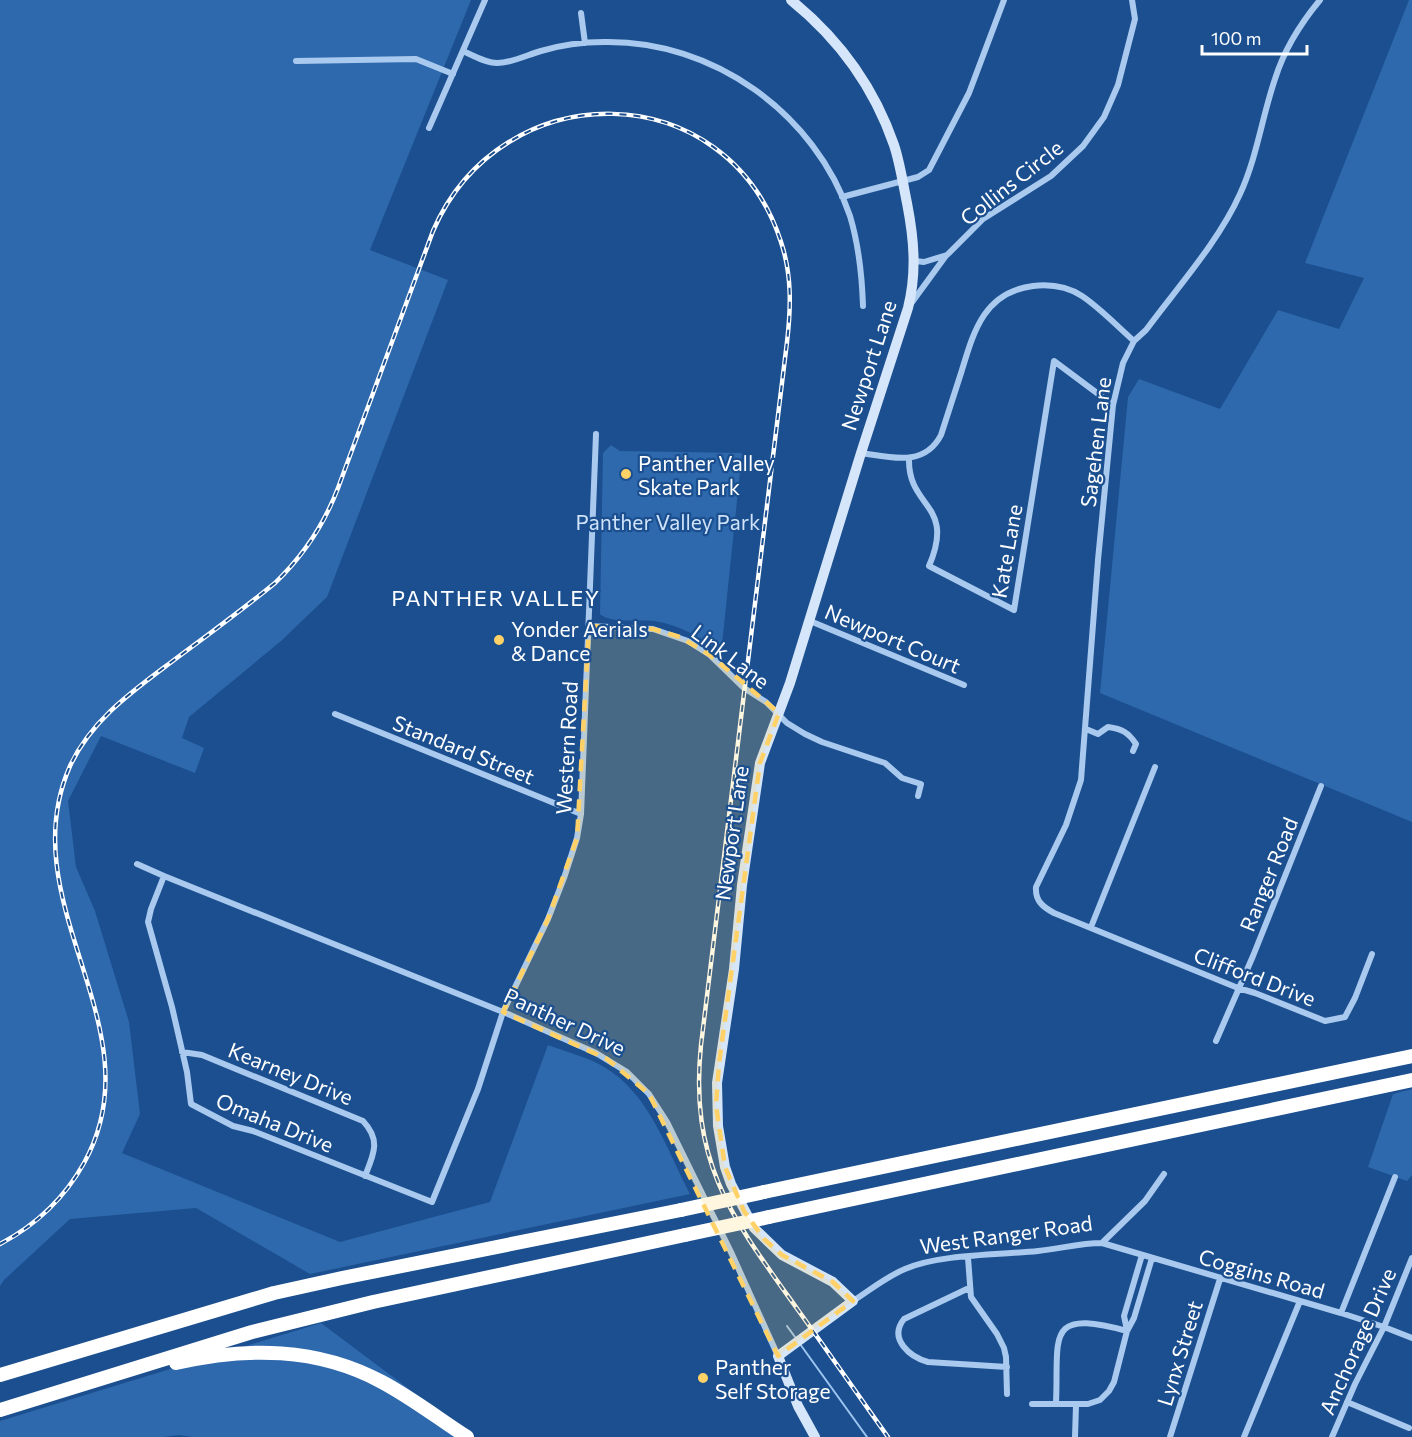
<svg xmlns="http://www.w3.org/2000/svg" width="1412" height="1437" font-family="Commissioner,sans-serif">
  <style>
    .green { fill: #2e69ad }
    .lines { fill: none; stroke-linecap: round; stroke-linejoin: round }
    .stream { stroke: #9cc4f0; stroke-width: 2 }
    .street { stroke: #a9c9ee; stroke-width: 6 }
    .secondary { stroke: #d6e6fa; stroke-width: 10 }
    .highway { stroke: #fff; stroke-width: 14 }
    .rail-casing { stroke: #fff; stroke-width: 4.5 }
    .rail { stroke: #1b4f8f; stroke-width: 2; stroke-dasharray: 7; stroke-linecap: butt }
    .highway-bridge { stroke: #fff; stroke-width: 14 }
    .marked { fill: #ffd166; fill-opacity: 0.2; stroke: #ffd166; stroke-width: 4.5; stroke-dasharray: 12 8; stroke-linejoin: round }
    .poi-dot { fill: #ffd166; stroke: #1b4f8f; stroke-width: 2 }
    .labels { text-anchor: middle; dominant-baseline: central; stroke-width: 4.5; stroke-linejoin: round; paint-order: stroke }
    .street-label { font-size: 21px; fill: #fff; stroke: #1b4f8f }
    .poi-label { font-size: 21px; fill: #fff; stroke: #1b4f8f; text-anchor: start }
    .park-label { font-size: 21px; fill: #cfe3fa; stroke: #1b4f8f }
    .neighbourhood-label { font-size: 22px; letter-spacing: 1.5px; fill: #fff; stroke: #1b4f8f }
  </style>
  <rect width="100%" height="100%" fill="#1b4f8f"/>
  <!-- green -->
  <path class="green" d="M0,0H471L370,250L448,280L327,597L281,641L189,717L182,738L204,748L195,773L101,736L68,801L76,867L95,911L129,1022L140,1114L122,1153L340,1242L490,1202L548,1045C566,1052 588,1057 604,1067C649,1093 667,1150 690,1194L310,1274L196,1208L70,1219L4,1280L0,1286Z
    M1409,0H1412V822L1100,693L1128,397L1139,379L1220,409L1278,310L1339,329L1364,278L1305,263Z
    M611,445L620,451L742,453L721,654C703,637 679,625 654,621C639,619 611,624 600,614L603,453Z
    M1412,1089V1175L1407,1181L1368,1167L1393,1094Z
    M321,1323L473,1437H192L179,1435L163,1437H0V1421Z"/>
  <g class="lines">
    <!-- stream -->
    <path class="stream" d="M787,1326L795,1337
      M800,1344L867,1437"/>
    <!-- street -->
    <path class="street" d="M1320,0C1300,24 1284,50 1275,79C1262,117 1257,157 1240,194C1219,241 1177,288 1146,330L1134,341L1123,363L1113,405L1098,560L1081,780L1066,825L1036,887C1035,901 1043,907 1054,913L1238,988L1255,993L1325,1021L1345,1017L1355,998L1372,954
      M581,13L585,43
      M463,51C474,56 486,63 497,63C512,63 527,55 541,51C561,45 583,42 604,42C713,40 815,113 850,216C859,246 862,275 863,306
      M296,61L416,59L453,74
      M429,128L485,0
      M842,197L918,177L929,170L969,93L1004,0
      M915,261L924,262L947,255L983,219L1051,176L1083,146L1104,117L1118,85L1135,19L1132,0
      M910,305L945,257
      M861,453C890,457 924,468 941,435C948,413 955,392 962,370C974,330 985,292 1033,286C1050,284 1068,287 1082,296C1100,308 1117,326 1134,341
      M909,459C908,509 956,503 929,566L1014,610L1054,361L1113,405
      M810,621L964,685
      M589,626L653,629L688,641L710,655L744,688L766,702L787,723L805,734L822,742L885,763L902,778L921,784L918,796
      M335,714L581,814
      M1086,729L1098,734L1108,727C1122,729 1128,732 1136,744L1133,751
      M137,864L164,876L508,1014L596,1053L627,1072L649,1094L667,1122L731,1252L778,1356
      M164,876L151,909L148,922L172,1007L187,1072L191,1104L233,1126L253,1131L432,1202L478,1089L503,1012L548,919L564,878L577,838L581,814L596,434
      M1091,927L1155,767
      M1216,1041L1253,956L1321,786
      M182,1052L202,1055L363,1121C381,1140 374,1154 365,1176
      M1102,1243L1145,1201L1164,1174
      M968,1258L971,1297L997,1334L1004,1348L1006,1357L1007,1394
      M969,1288L904,1319C888,1339 910,1357 928,1362L1007,1367
      M853,1301C870,1290 886,1277 905,1269C939,1254 999,1255 1038,1251C1059,1249 1080,1243 1102,1243L1341,1313L1384,1327L1412,1338
      M1341,1313L1395,1177
      M1127,1330L1124,1316L1142,1255
      M1347,1402L1409,1428
      M1056,1403C1059,1337 1044,1308 1127,1331
      M1032,1404H1088L1100,1400L1109,1391L1114,1382L1127,1331L1134,1318L1152,1258
      M1075,1437L1076,1405
      M1170,1437L1220,1279
      M1244,1437L1300,1301
      M1332,1437L1355,1384L1384,1327L1412,1258"/>
    <!-- secondary -->
    <path class="secondary" d="M791,0C838,38 874,87 894,145C900,163 903,184 907,203C914,239 917,272 908,308L861,453L790,683L760,763L742,885L734,969L717,1083L718,1126L725,1167L731,1184L754,1228L782,1255L833,1282L853,1301L778,1356L798,1406L815,1437"/>
    <!-- highway -->
    <path class="highway" d="M764,1192L1412,1056
      M769,1217L1412,1080
      M176,1363C247,1347 317,1347 382,1382C412,1398 439,1419 467,1437
      M0,1375L274,1293L342,1278L681,1210
      M0,1410L252,1332L373,1302L685,1235"/>
    <!-- rail casing -->
    <g class="rail-casing">
      <path id="rail" d="M0,1244C36,1225 64,1199 84,1163C159,1028 9,905 70,766C92,719 133,691 174,660C208,635 242,610 275,583C304,555 324,525 338,488L433,231C502,72 727,74 781,242C792,275 791,308 787,342L701,1045C689,1164 733,1219 798,1310C829,1353 858,1395 888,1437"/>
    </g>
    <!-- rail -->
    <use href="#rail" class="rail"/>
    <!-- highway-bridge -->
    <path class="highway-bridge" d="M681,1210L764,1192
      M685,1235L769,1217"/>
  </g>
  <!-- marked area -->
  <path class="marked" d="M589,626L653,629L680,637L710,655L779,713L760,763L719,1064L716,1105L725,1167L744,1211L764,1239L782,1255L833,1282L853,1301L778,1356L649,1094L607,1059L503,1012L548,919L577,838Z"/>
  <!-- markers -->
  <g class="poi-dot">
    <circle cx="626" cy="474" r="6"/>
    <circle cx="499" cy="640" r="6"/>
    <circle cx="703" cy="1378" r="6"/>
  </g>
  <g class="labels">
    <!-- street labels -->
    <g class="street-label">
      <text transform="translate(1011 182) rotate(-38)">Collins Circle</text>
      <text transform="translate(868 365) rotate(-72)">Newport Lane</text>
      <text transform="translate(1095 442) rotate(-83)">Sagehen Lane</text>
      <text transform="translate(1006 551) rotate(-80)">Kate Lane</text>
      <text transform="translate(893 638) rotate(23)">Newport Court</text>
      <text transform="translate(731 656) rotate(37)">Link Lane</text>
      <text transform="translate(566 748) rotate(-87)">Western Road</text>
      <text transform="translate(464 749) rotate(22)">Standard Street</text>
      <text transform="translate(731 833) rotate(-82)">Newport Lane</text>
      <text transform="translate(1268 874) rotate(-68)">Ranger Road</text>
      <text transform="translate(1255 976) rotate(21)">Clifford Drive</text>
      <text transform="translate(565 1021) rotate(25)">Panther Drive</text>
      <text transform="translate(291 1073) rotate(22)">Kearney Drive</text>
      <text transform="translate(275 1122) rotate(22)">Omaha Drive</text>
      <text transform="translate(1006 1234) rotate(-8)">West Ranger Road</text>
      <text transform="translate(1262 1273) rotate(16)">Coggins Road</text>
      <text transform="translate(1357 1341) rotate(-66)">Anchorage Drive</text>
      <text transform="translate(1179 1353) rotate(-73)">Lynx Street</text>
    </g>
    <!-- poi labels -->
    <g class="poi-label">
      <text x="638" y="462">Panther Valley<tspan x="638" dy="24">Skate Park</tspan></text>
      <text x="511" y="628">Yonder Aerials<tspan x="511" dy="24">&amp; Dance</tspan></text>
      <text x="715" y="1366">Panther<tspan x="715" dy="24">Self Storage</tspan></text>
    </g>
    <!-- park labels -->
    <g class="park-label">
      <text x="668" y="521">Panther Valley Park</text>
    </g>
    <!-- neighbourhood labels -->
    <g class="neighbourhood-label">
      <text x="496" y="597">PANTHER VALLEY</text>
    </g>
  </g>
  <!-- scale -->
  <path d="M1202 45v9h105v-9" fill="none" stroke="#ffffff" stroke-width="3"/>
  <text x="1211" y="45" font-size="18" fill="#ffffff" stroke="#1b4f8f" stroke-width="4.5" paint-order="stroke">100 m</text>
</svg>
